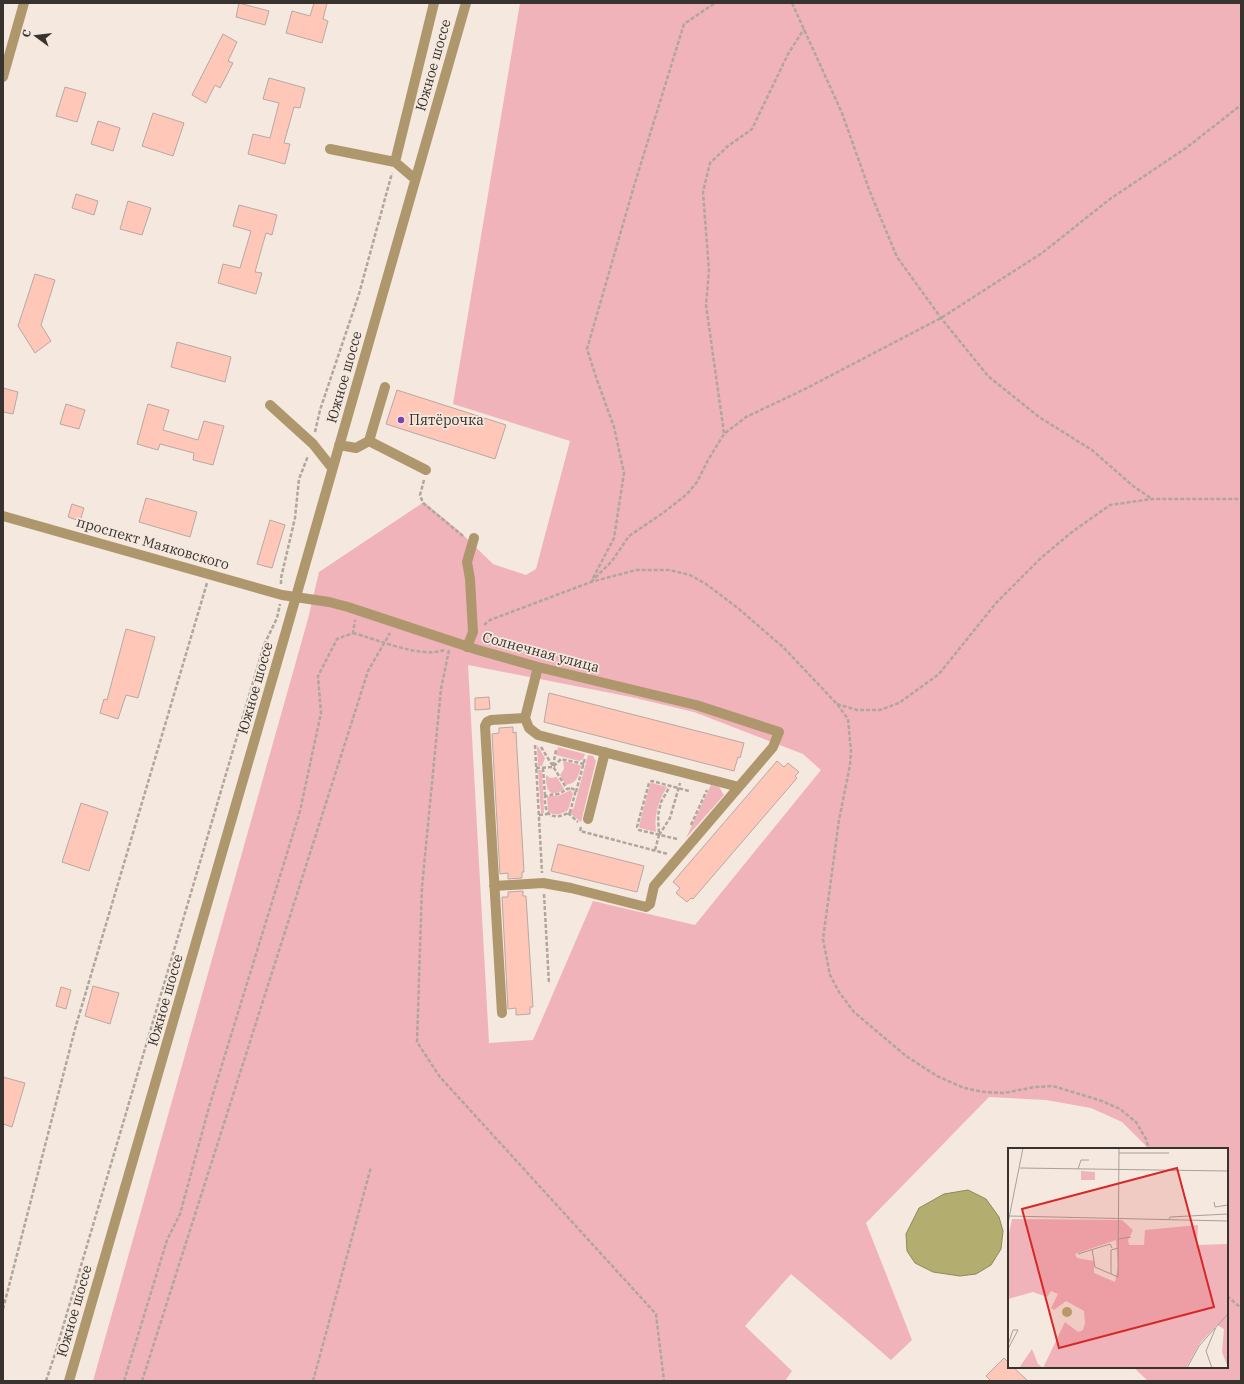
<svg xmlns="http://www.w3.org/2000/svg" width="1244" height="1384" font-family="'IBM Plex Serif',serif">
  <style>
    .green { fill: #f0b3ba; fill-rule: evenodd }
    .water { fill: #b3ae6f; stroke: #8e895c }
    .building { fill: #fec7b8; stroke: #b8a8a4 }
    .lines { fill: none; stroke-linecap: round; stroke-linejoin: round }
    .path { stroke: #b0a69e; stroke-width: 2.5; stroke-dasharray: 4 2; stroke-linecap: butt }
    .minor { stroke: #af976d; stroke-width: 10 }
    .poi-dot { fill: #7a41b7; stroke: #f5e8de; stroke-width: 1.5 }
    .labels { text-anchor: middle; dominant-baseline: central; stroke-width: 3.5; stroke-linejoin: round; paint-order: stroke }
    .street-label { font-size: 14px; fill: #38332f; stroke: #f5e8de }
    .poi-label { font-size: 14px; fill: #38332f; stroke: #f5e8de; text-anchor: start }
    .inset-road { fill: none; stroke: #a9a098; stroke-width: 1 }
    .view { fill: #d62828; fill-opacity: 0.15; stroke: #d62828; stroke-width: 2 }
    .inset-edge { fill: none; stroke: #38332f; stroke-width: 2 }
  </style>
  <rect width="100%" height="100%" fill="#f5e8de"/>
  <!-- green -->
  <path class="green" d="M520,3H1241V1381H1148L1133,1367H1227V1149H1147L1146,1146L1122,1122L1091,1108L1046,1100L989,1097L866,1223L912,1340L891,1360L791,1274L745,1326L792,1371L785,1381H93L308,619L319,572L424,502L459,531L493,564L526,575L536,569L570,441L453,404ZM468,665L631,697L694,712L803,754L821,770L695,925L593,901L533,1040L489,1043Z
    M537,745L545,758L542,766H538Z
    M558,747L585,754L583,759L579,761L556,755Z
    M588,755L593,756L596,761L581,822L570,813L574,807Z
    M563,761L580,765L581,767C578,777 577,783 566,785L560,775L564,769Z
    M538,770H542L544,813H541Z
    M546,775L550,778L557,777L564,789C548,800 546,788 546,775Z
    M652,783L667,787C658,801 654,816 656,832L640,828L639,826L650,784Z
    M711,785L719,787L724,795L686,838Z
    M571,790L573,794L568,810C562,814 554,817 548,811L547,798L549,796H558Z"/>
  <!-- water -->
  <path class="water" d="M968,1190L986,1199L999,1217L1003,1231L1001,1249L991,1265L976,1274L960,1276L933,1272L915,1263L907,1251L906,1234L919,1208L944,1194Z"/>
  <!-- building -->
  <path class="building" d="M239,3L269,11L265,25L236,17Z
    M314,3H327L323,19L328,21L322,43L286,33L292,11L310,16Z
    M223,34L237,42L228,61L233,63L220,88L215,85L206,103L192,95Z
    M269,78L305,88L300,108L294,107L284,143L290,144L285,164L248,154L253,134L270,138L279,103L263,99Z
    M65,87L86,93L77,122L56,116Z
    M153,113L184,123L173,156L142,146Z
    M98,121L120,128L113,151L91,144Z
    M76,194L98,201L94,215L72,208Z
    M128,201L151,208L142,235L120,229Z
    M239,205L277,215L272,235L266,233L255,272L262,273L256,294L218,283L223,264L240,268L251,231L233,226Z
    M35,274L55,280L41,325L51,341L35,353L18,326Z
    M177,342L231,357L225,382L171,367Z
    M3,388L18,392L13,414L3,412Z
    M397,390L506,425L495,459L386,424Z
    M66,404L85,410L79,429L60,424Z
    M148,404L169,410L163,430L198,440L204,421L224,426L213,465L193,460L194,453L160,444L158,450L137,444Z
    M146,498L197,512L190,537L139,522Z
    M72,504L84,508L80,521L68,517Z
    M270,520L285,525L272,568L257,564Z
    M126,629L155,637L138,698L126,695L118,719L100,713L104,699L107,700Z
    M549,693L744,743L740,758L738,757L734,771L544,722Z
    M489,697L490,709L475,710V698Z
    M513,727V733L516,732L524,872H522V878L508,879V873L500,874L492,734L499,733V728Z
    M777,761L784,767L788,763L799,772L795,776L797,778L693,899L691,898L687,902L676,893L680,888L673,882Z
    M81,803L108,812L89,871L62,862Z
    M558,844L644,866L637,892L551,871Z
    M523,891V896H526L533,1007H530V1014L516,1015V1008L508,1009L502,897H508V892Z
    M93,986L119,993L110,1024L85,1016Z
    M61,987L71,990L66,1009L56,1006Z
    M3,1077L25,1083L12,1127L3,1124Z
    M1004,1358L1009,1363V1367H1013L1028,1381H991L986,1376Z"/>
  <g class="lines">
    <!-- path -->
    <path class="path" d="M792,3L842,113L870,192L897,257L941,318L988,376L1039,417L1092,450L1133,486L1152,499
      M315,432L320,410L359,294L392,173
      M724,433L706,305L709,271L703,192L710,163L728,146L752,129L788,54L804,29
      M424,480L420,495L423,503L463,536
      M593,578L614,538L624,473L614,427L597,380L587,349L634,186L684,24L715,3
      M591,582L612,561L629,536L663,513L687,494L697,482L708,460L724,434L746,417L805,389L941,318L1042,253L1110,199L1186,148L1241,105
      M281,584V578L295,518L299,479L308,456
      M484,625L490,620L591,582L636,570H669L690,575L706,584L739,609L784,648L837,704L848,719L851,751L850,765L839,820L823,939L830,975L839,992L854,1012L906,1056L937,1076L964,1088L984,1092L1004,1093L1035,1087L1053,1086L1102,1101L1120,1109L1136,1122L1146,1139L1149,1149
      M353,633C376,639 422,659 444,650
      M449,650L441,689L422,887L417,1042L440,1077L656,1314L664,1381
      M837,704L857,710H880L899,703L939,674L996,603L1042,557L1072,532L1110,505L1152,499H1241
      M535,745L542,873
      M541,747L567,789
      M553,766L556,750
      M536,768L553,767L561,759L584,764
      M543,768L545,796
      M571,788L575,790V794L570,812C553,821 544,816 545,797C550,794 553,795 558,794C563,792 566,789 571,788Z
      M576,792L585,758
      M568,813L578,822
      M539,815L548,814
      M691,825L707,790
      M581,827L580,831L668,854
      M659,835L670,818L680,783
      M677,839L639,830L637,827L649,783L652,781L689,791
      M655,850L659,835L658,815L661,802L670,786
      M544,894L549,984
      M1227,1296L1241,1308
      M3,1309L75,1029L207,583
      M46,1381L55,1354L264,645L277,618L280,604
      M124,1381L167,1240L180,1214L209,1107L300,811L321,713L318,676L337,639L353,633L355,620
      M142,1381L368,671L390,633
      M313,1381L371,1167"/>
    <!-- minor -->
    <path class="minor" d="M3,77L24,3
      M330,149L395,162
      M415,179L395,162L434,3
      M270,405L313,444L332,468
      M369,441L426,470
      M339,445L356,448L369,441L385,387
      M3,516L282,595L329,602L348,607L478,650L538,667L696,705L779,732L773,747L654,886L650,904L646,907L571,888L543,883L494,886
      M467,647L473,632L470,579L467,562L474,538
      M538,667L525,718L529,728L538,735L739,787
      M588,819L605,752
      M502,1013L485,726L487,722L491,720L525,718
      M69,1381L289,621L466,3"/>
  </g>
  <!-- markers -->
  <circle class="poi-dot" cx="401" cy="420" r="4"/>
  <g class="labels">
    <!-- street labels -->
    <g class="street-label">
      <text transform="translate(433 65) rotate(-74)">Южное шоссе</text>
      <text transform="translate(344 377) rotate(-74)">Южное шоссе</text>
      <text transform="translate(153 543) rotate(16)">проспект Маяковского</text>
      <text transform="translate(541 652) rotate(15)">Солнечная улица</text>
      <text transform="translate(255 688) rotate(-74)">Южное шоссе</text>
      <text transform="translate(165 1000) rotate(-74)">Южное шоссе</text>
      <text transform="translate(74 1311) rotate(-74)">Южное шоссе</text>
    </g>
    <!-- poi labels -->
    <g class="poi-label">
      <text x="409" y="420">Пятёрочка</text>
    </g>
  </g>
  <!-- overview -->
  <g transform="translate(1008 1148)">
    <rect width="220" height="220" fill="#f5e8de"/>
    <path d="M73,23L87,24V32H73ZM4,71L114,72L125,82L120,92L121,97H136L137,82L190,77L189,97L220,96V220L214,204L216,181L209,177L192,195L178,220H11L24,201L30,216L35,220L57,174L70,184L75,182L77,175L76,163L58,153L46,162L43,160L50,146L43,143L39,149L25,144L0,151V90ZM108,92L110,119L107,134L86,125V113L69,110L67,106Z" fill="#f0b3ba" fill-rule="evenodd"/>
    <path d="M54 164a5 5 0 1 1 10 0a5 5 0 1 1-10 0Z" fill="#b3ae6f"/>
    <path class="inset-road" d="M111,5H161M12,20L220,23M70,21L73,12H81M206,54L207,59L220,57M1,68L220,73M161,71L162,69L220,66M0,75L15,0M110,91L123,89M84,101L87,119L110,129L111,0M70,106L102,96L104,100M103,126V102L110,100M0,201L10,182H5L1,194M179,220L191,198L207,180M204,220L198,203L208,179L220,166"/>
    <path class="view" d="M169,20L206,159L51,200L14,61Z"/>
    <rect width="220" height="220" class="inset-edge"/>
  </g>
  <!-- border -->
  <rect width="1244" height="1384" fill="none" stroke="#38332f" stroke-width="8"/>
  <!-- north arrow -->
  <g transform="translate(36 36) rotate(285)" stroke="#f5e8de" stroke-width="3" paint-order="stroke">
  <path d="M0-3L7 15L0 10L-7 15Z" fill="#38332f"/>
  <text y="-6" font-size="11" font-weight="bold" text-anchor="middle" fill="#38332f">С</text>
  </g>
</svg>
